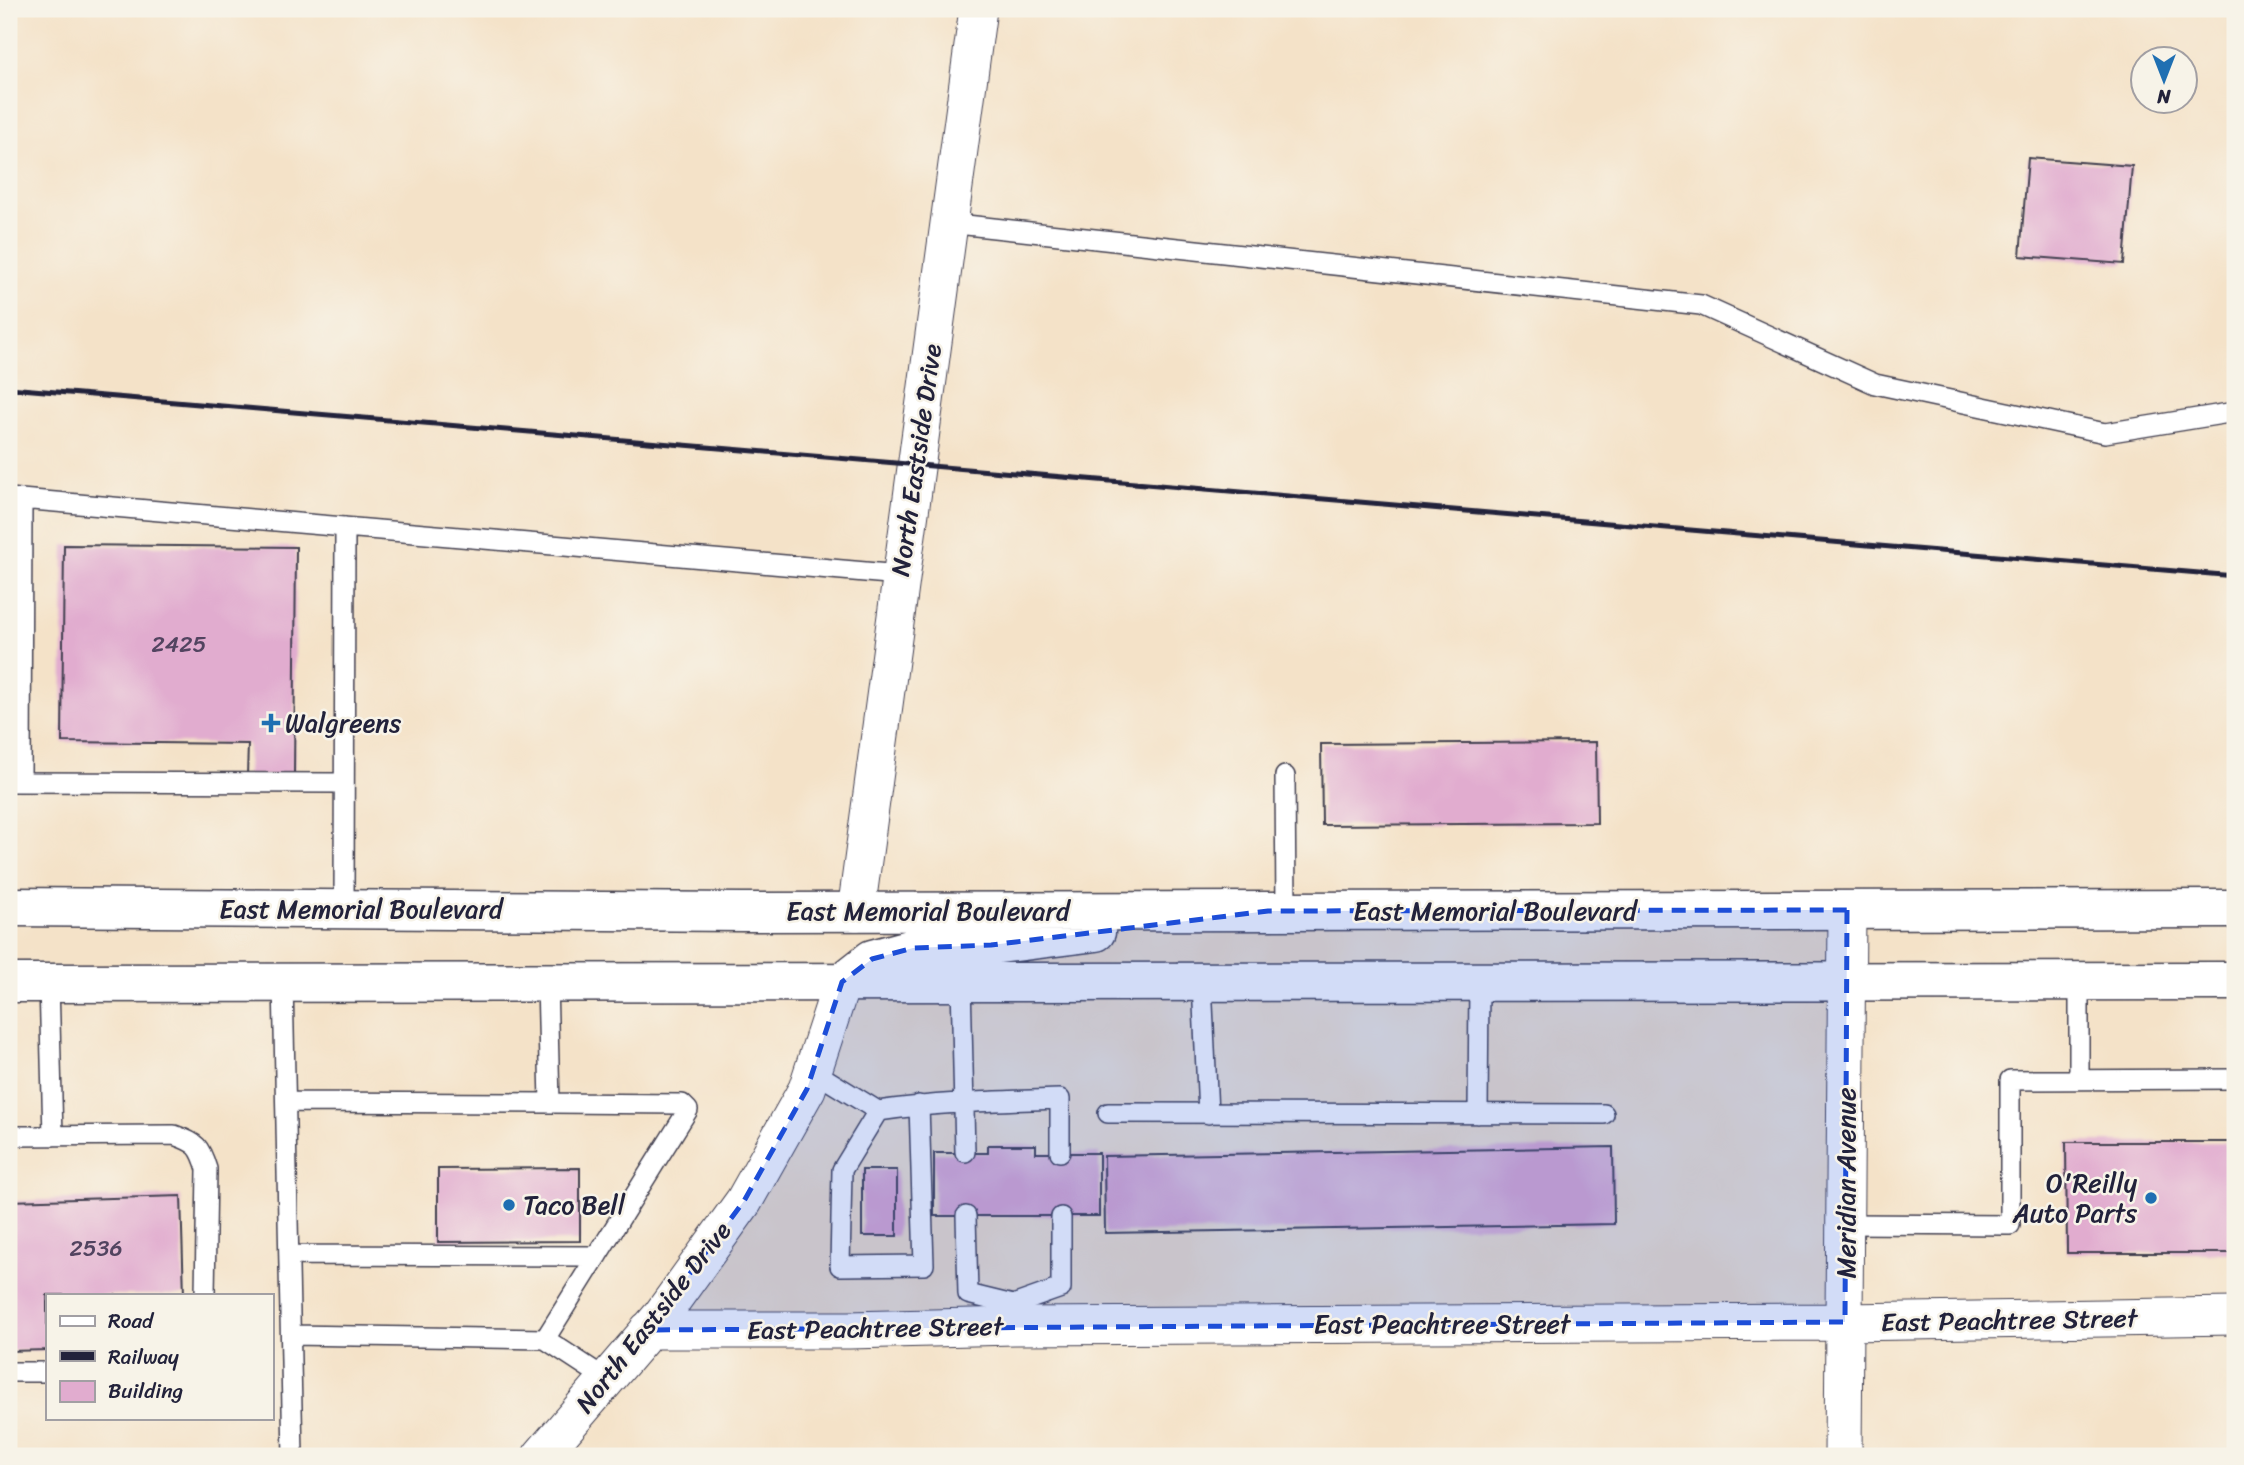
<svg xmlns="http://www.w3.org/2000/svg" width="2244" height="1465" font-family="Sriracha,sans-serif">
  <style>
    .building { fill: #e1accf }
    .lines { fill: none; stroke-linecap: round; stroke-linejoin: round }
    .service-casing { stroke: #423f50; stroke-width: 22 }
    .minor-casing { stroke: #423f50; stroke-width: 39 }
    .primary-casing { stroke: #423f50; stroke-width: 41 }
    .service { stroke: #fff; stroke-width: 19 }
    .minor { stroke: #fff; stroke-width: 37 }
    .primary { stroke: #fff; stroke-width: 38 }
    .rail { stroke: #22223b; stroke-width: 5 }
    .marked { fill: #1d4ed8; fill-opacity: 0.2; stroke: #1d4ed8; stroke-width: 5; stroke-dasharray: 14 9; stroke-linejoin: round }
    .poi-dot { fill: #1f6fb2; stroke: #f7f3e8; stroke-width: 2.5 }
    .labels { text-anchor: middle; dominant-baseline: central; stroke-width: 5; stroke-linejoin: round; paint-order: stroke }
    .number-label { font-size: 23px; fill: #524460 }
    .street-label { font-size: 26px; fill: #22223b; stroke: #f7f3e8 }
    .poi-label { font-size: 26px; fill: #22223b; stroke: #f7f3e8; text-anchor: start }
  </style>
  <rect width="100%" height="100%" fill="#f7f3e8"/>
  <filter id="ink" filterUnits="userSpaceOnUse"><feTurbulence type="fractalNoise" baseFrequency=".0143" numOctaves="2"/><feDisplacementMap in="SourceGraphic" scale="14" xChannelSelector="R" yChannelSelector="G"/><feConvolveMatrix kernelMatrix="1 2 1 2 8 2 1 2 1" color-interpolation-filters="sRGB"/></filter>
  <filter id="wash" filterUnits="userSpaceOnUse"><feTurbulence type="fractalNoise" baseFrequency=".00686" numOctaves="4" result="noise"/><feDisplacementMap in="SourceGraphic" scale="28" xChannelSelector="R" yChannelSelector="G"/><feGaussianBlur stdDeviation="1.57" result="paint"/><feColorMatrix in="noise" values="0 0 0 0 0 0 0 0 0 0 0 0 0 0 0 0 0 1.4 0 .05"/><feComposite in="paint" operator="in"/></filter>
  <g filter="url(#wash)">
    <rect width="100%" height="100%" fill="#f4e2c8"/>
    <g id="blocks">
      <!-- building -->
      <path class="building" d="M2028,158L2132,166L2124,264L2020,256Z
        M64,545L296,547L294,776H247L248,744L62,742Z
        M1596,742L1597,823L1322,825L1321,744Z
        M2066,1142H2235V1253H2067Z
        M988,1145H1036V1153H1099V1216H934V1153H988Z
        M1613,1147L1614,1224L1105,1233L1104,1156Z
        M580,1168V1241L438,1242V1169Z
        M862,1170H897V1236H862Z
        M181,1196L184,1295H47V1350L9,1351V1201Z"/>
    </g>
  </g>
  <g filter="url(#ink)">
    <use href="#blocks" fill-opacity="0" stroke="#423f50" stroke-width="2"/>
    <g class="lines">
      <!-- service casing -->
      <g class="service-casing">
        <path id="service" d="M948,223L1701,305L1875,384L2105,433L2235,412
          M9,498L900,575
          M1285,776L1286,911
          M9,782L344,783
          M21,782L22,499
          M344,909L345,527
          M283,982L293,1456
          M547,982L550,1103L682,1104L688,1110L545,1339L606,1379
          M961,982L965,1152
          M1202,982L1208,1114
          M49,983L53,1136
          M813,1071L878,1111
          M2079,1079V982
          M287,1102L550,1103
          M919,1105L924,1265L840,1266L842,1170L878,1111C938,1102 999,1101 1060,1099V1152
          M1108,1113L1604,1114
          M1478,1114L1479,982
          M9,1136L174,1135C197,1143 200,1146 207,1169L205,1295
          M966,1216L968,1294L1013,1305L1061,1288V1217
          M1846,1224L2010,1225V1080L2235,1079
          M290,1255L597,1256
          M291,1335L545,1339
          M9,1372H47"/>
      </g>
      <!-- minor casing -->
      <g class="minor-casing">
        <path id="minor" d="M856,912L978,9
          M648,1330H849L1014,1326L1845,1322L2235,1316
          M541,1456L661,1316L744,1201L807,1089L842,982
          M1843,1456L1847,910"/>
      </g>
      <!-- primary casing -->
      <g class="primary-casing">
        <path id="primary" d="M9,907L742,912L2235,909
          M844,981L872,959L913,948L991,945L1096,932
          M9,983L2235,981"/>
      </g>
      <!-- service -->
      <use href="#service" class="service"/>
      <!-- minor -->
      <use href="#minor" class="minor"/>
      <!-- primary -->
      <use href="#primary" class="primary"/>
      <!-- rail -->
      <path class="rail" d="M9,388L2235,576"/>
    </g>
  </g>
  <!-- marked area -->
  <path class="marked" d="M1847,910L1845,1322L648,1330L744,1201L807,1089L842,982L872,959L913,948L991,945L1268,911Z"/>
  <!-- markers -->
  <g class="poi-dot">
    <path d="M267.5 712.5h7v7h7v7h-7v7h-7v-7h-7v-7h7z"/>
    <circle cx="2151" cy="1198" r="7"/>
    <circle cx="509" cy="1205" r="7"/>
  </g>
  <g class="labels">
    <!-- number labels -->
    <g class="number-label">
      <text x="179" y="644">2425</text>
      <text x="96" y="1248">2536</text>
    </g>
    <!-- street labels -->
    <g class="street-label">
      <text transform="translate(916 460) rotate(-82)">North Eastside Drive</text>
      <text x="361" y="909">East Memorial Boulevard</text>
      <text x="928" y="911">East Memorial Boulevard</text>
      <text x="1495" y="911">East Memorial Boulevard</text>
      <text transform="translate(1846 1183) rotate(-90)">Meridian Avenue</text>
      <text transform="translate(653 1317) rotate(-52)">North Eastside Drive</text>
      <text transform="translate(2009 1320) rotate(-1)">East Peachtree Street</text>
      <text x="1442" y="1324">East Peachtree Street</text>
      <text transform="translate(875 1328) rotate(-1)">East Peachtree Street</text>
    </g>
    <!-- poi labels -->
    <g class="poi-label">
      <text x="285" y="723">Walgreens</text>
      <text x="2137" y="1183" text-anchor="end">O'Reilly<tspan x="2137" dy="30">Auto Parts</tspan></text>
      <text x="523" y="1205">Taco Bell</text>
    </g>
  </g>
  <!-- margin -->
  <rect width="2244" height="1465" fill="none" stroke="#f7f3e8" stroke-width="35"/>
  <!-- legend -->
  <rect x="46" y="1294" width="228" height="126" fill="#f7f3e8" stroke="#a29fa3" stroke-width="2"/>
  <rect x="60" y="1316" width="35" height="10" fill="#ffffff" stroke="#a29fa3" stroke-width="2"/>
  <text x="108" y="1328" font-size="21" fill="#22223b">Road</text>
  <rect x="60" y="1351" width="35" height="10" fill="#22223b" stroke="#a29fa3" stroke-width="2"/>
  <text x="108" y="1364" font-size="21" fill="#22223b">Railway</text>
  <rect x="60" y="1381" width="35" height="21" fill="#e1accf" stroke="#a29fa3" stroke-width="2"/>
  <text x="108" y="1398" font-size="21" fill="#22223b">Building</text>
  <!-- north arrow -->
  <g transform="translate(2164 80) rotate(180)"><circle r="33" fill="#f7f3e8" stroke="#a29fa3" stroke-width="2"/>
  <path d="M0-5L12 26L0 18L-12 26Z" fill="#1f6fb2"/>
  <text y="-10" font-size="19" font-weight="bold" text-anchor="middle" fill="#22223b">N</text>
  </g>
</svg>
